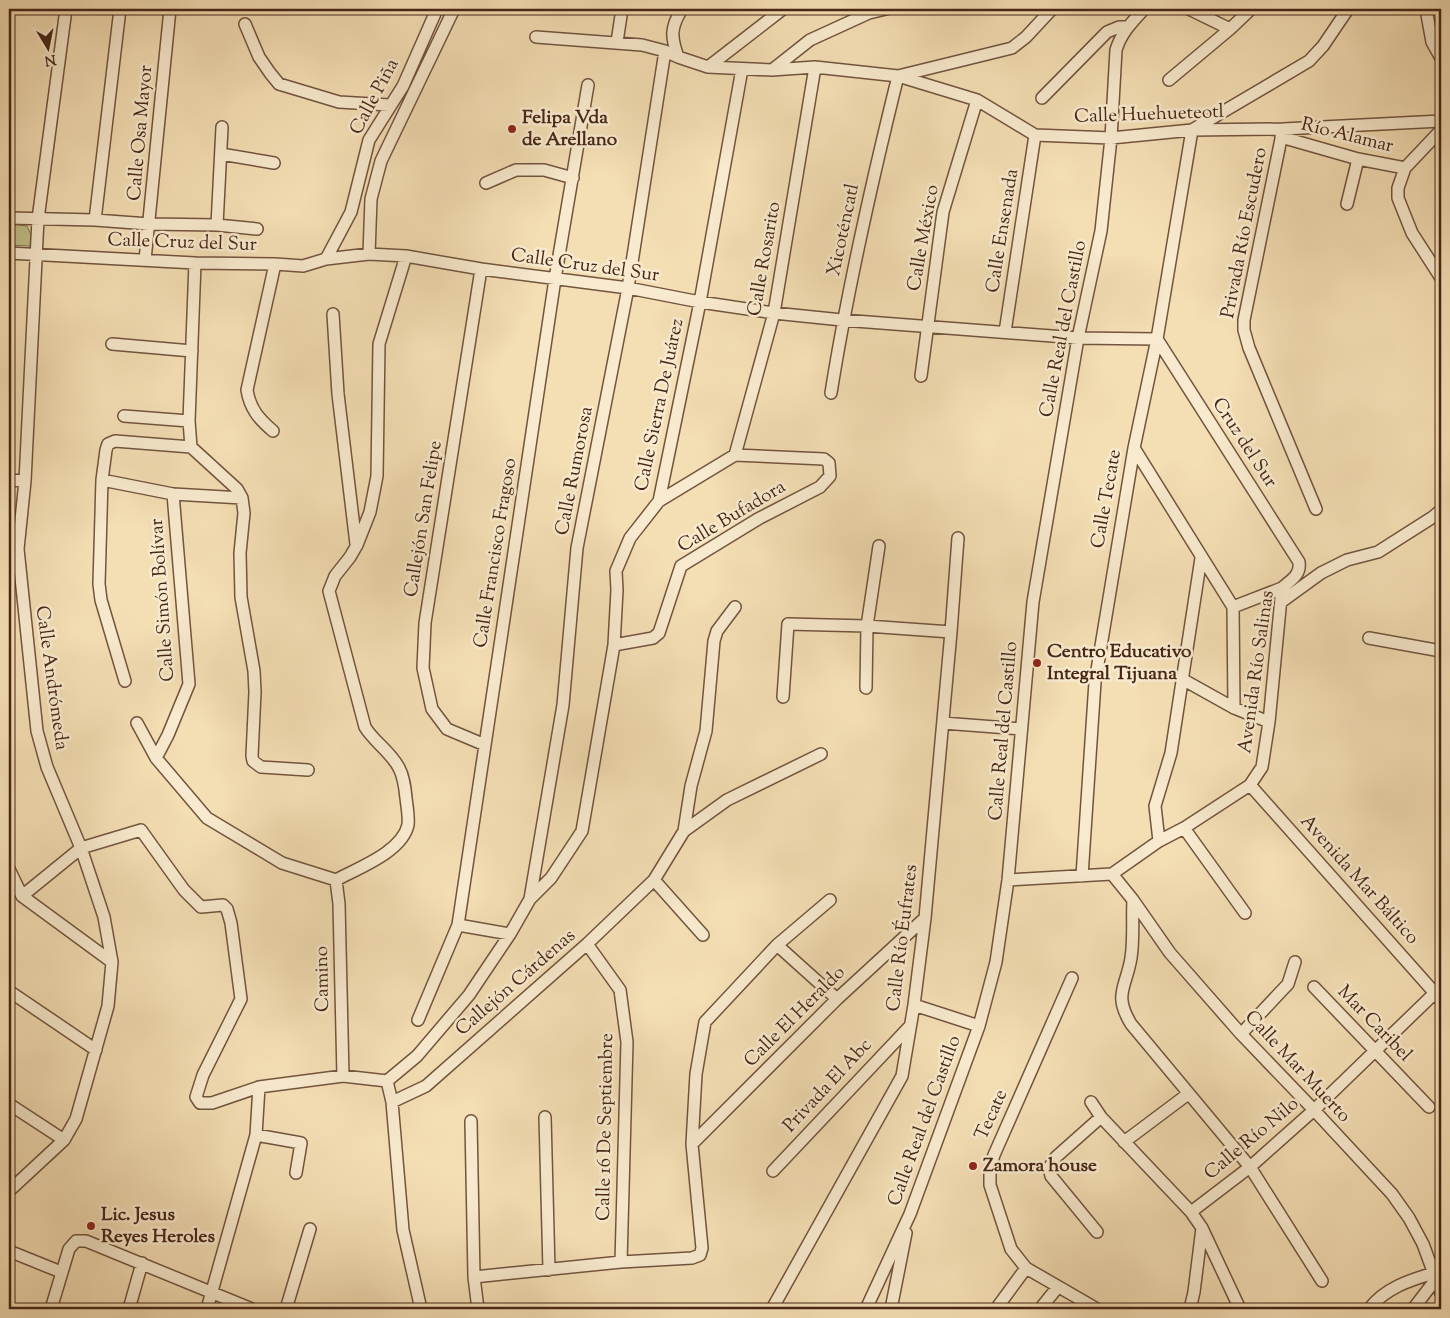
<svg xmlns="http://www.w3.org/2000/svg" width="1450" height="1318" font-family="'Sorts Mill Goudy',serif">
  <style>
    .green { fill: #c0c08a; stroke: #847350 }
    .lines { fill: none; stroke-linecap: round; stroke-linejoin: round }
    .minor-casing { stroke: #72543e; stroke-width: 14 }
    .minor { stroke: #f8eace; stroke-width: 11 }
    .poi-dot { fill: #8f2418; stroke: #f8eace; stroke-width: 2 }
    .labels { text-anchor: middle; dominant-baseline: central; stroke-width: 5; stroke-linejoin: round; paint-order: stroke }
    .street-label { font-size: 19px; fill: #472617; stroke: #f8eace }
    .poi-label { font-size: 19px; font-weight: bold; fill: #472617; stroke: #f8eace; text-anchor: start }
  </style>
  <rect width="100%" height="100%" fill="#f4deb4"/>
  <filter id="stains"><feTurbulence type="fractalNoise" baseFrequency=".004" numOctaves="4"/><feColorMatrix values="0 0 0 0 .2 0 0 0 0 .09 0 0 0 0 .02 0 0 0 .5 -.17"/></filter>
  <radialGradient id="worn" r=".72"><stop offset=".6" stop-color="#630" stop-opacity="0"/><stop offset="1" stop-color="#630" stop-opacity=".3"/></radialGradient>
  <!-- green -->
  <path class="green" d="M9,224L27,226L31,235L30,246L9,245Z"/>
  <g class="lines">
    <!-- minor casing -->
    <g class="minor-casing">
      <path id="minor" d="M1189,9L1230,29
        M1426,9L1432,42L1441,58
        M245,24L259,57L270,73L279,84L339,102L389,105
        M536,37L642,45L665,51L678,57L708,67L772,70L815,67L898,76L977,100L1035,135L1111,138L1192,130L1283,129L1441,121
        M617,42L622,9
        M678,57C671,37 670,28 682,9
        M708,67L783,9
        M772,70L810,40L869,13L886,9
        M1169,80L1230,29L1251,9
        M1042,98L1107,32L1119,27H1127
        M1283,129L1244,320V330L1249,348L1316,509
        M1441,130L1405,168L1398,188V198L1412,233L1441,278
        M1281,137L1358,159L1405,168
        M221,154L274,163
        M486,183L516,170H544L573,178
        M1347,204L1358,159
        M9,218L95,220L149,224L217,225L257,229
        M95,220L120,9
        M217,225L222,127
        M9,253L195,263L275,264L303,266L326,259L369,254L406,256L481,269L628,288L700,302L774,313L842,320L1078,338L1157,339L1299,562C1301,575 1291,580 1282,588L1269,722L1262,767L1250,785L1184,828L1159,841L1112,874L1008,880
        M369,254L371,199L381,161L454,9
        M326,259L351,212L369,140L403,86L437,9
        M145,260L170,9
        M195,263L189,421L191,447L237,489L242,498L244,513L240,553L241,597L254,671L255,692L252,756L253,761L261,767L308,770
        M481,269L425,623L423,668L432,709L447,729L485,745
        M333,314L338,394L356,544
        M1005,332L1035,135
        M112,344L192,351
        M921,376L943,212L977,100
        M831,393C848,286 872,181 898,76L1012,48L1026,37L1052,9
        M124,416L189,421
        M273,431C259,419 250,409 247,390L275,264
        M1134,448L1233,607
        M735,455L774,313L815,67
        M9,480L25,481
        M102,480L173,494L242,498
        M1281,602L1321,573L1347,560L1378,552L1433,517L1441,510
        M1233,607L1234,708
        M1233,607L1282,588
        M1369,638L1441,651
        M614,645L653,638L659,633L681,566L758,519L820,487L830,476L829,463L824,459L735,455L659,501
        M1182,679L1234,708L1269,722
        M125,681L101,600L99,584L102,480L106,450L108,444L115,441L191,447
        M866,688L867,626L879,546
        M783,697L788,624L867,626L951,632
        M137,723L156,758L207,818L282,863L336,880
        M943,723L1021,729
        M156,758L168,735L189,684L173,494
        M1250,785L1441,1000
        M1184,828L1245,913
        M684,831L691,786L706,731L714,641L717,631L735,607
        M1159,841L1155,806L1171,753L1201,558
        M9,869L22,896L112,962
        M1112,874L1133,900L1170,953L1241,1034L1314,1110L1392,1194L1409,1218L1423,1244L1441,1293
        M1082,876L1095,682L1134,448L1157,339L1192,130L1309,61L1323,46L1348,9
        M336,880C358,868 402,852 408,825C409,817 407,807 406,798C405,788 404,777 399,768C391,752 374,742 365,727L329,591L335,576L350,557L357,545L370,512L377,476L379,344L406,256
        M336,880L339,904L343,1076
        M654,880L703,935
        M22,896L81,848L141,830L184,890L201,907L223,905L227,909L231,923L241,999L203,1075L196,1097L200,1103H212L259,1087L343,1076L387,1081L392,1102L403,1230L421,1309
        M530,899L563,705L577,548L628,288L665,51
        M1133,900C1132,918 1134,939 1131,958C1126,988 1113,994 1131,1024L1250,1167L1322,1281
        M458,925L510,934
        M587,944L620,990L627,1042L621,1262
        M777,945L837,999
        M1072,978L994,1155L990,1169V1185L1011,1249L1026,1268L1097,1309
        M1314,987L1429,1107
        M9,991L96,1050
        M914,1005L979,1026
        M418,1020L458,925L555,279L588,85
        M1241,1034L1288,984L1295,962
        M387,1081L417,1056L469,995L510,934L530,899L551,878L582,831L614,645L617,590L616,571L630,538L659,501L700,302L742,69
        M392,1102L426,1086L587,944L654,880L684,831L727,800L821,754
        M1091,1102L1101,1117L1191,1212L1202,1228L1240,1309
        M9,1104L64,1140
        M545,1117L549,1270
        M471,1121L474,1277L478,1309
        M256,1135L301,1143L296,1173
        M1124,1142L1188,1094
        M692,1144L837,999L925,918
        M773,1171L910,1026
        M9,1191L64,1140L76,1119L108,1006L112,962L104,917L81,848L47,767L37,731L18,549L25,481L38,219L66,9
        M1191,1212L1250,1167L1314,1110L1441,987
        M1097,1232L1051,1176L1049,1168L1056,1157L1101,1117
        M9,1251L61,1272
        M474,1277L621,1262L692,1258L700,1255L702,1248L692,1144L696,1074L705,1022L777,945L830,900
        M51,1309L69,1249L76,1241H86L252,1309
        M129,1309L142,1263
        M207,1309L256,1135L259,1087
        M286,1309L310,1229
        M772,1309L902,1076L914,1005L925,918L951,632L958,538
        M866,1309L910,1214L979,1026L996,962L1008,880L1033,602L1078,338L1101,231L1111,138L1116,50C1121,33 1132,22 1144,9
        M891,1309L906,1233
        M996,1309L1026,1268
        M1040,1309L1057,1288
        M1190,1309L1194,1292L1202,1228
        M1369,1309C1385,1288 1410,1280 1434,1273
        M1413,1309L1436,1279L1441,1265"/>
    </g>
    <!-- minor -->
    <use href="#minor" class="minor"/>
  </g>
  <!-- markers -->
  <g class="poi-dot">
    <circle cx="512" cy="129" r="5"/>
    <circle cx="1037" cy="663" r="5"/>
    <circle cx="973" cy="1166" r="5"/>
    <circle cx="91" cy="1226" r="5"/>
  </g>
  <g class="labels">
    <!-- street labels -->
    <g class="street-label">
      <text transform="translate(375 97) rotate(-62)">Calle Piña</text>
      <text transform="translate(1149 115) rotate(-2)">Calle Huehueteotl</text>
      <text transform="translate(141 133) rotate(-85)">Calle Osa Mayor</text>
      <text transform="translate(1347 136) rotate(14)">Río Alamar</text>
      <text transform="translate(844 230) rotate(-78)">Xicoténcatl</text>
      <text transform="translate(1003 231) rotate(-81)">Calle Ensenada</text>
      <text transform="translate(1245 233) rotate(-79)">Privada Río Escudero</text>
      <text transform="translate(924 238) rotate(-80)">Calle México</text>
      <text transform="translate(182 243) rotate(2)">Calle Cruz del Sur</text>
      <text transform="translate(765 259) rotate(-80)">Calle Rosarito</text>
      <text transform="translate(585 266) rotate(8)">Calle Cruz del Sur</text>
      <text transform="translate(1064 329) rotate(-79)">Calle Real del Castillo</text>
      <text transform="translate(660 405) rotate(-78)">Calle Sierra De Juárez</text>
      <text transform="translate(1244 443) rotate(57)">Cruz del Sur</text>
      <text transform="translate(575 471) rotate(-79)">Calle Rumorosa</text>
      <text transform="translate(1107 499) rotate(-80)">Calle Tecate</text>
      <text transform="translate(732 517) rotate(-31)">Calle Bufadora</text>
      <text transform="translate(424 519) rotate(-81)">Callejón San Felipe</text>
      <text transform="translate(496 553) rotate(-81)">Calle Francisco Fragoso</text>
      <text transform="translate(163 600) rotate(-94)">Calle Simón Bolívar</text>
      <text transform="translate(1257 672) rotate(-82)">Avenida Río Salinas</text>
      <text transform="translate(51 678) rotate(82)">Calle Andrómeda</text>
      <text transform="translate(1004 731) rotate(-85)">Calle Real del Castillo</text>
      <text transform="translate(1359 880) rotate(48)">Avenida Mar Báltico</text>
      <text transform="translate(903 938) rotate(-83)">Calle Río Éufrates</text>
      <text transform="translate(323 979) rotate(-91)">Camino</text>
      <text transform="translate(516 983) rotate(-41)">Callejón Cárdenas</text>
      <text transform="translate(795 1017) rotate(-45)">Calle El Heraldo</text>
      <text transform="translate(1374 1024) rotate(46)">Mar Caribel</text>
      <text transform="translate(1297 1067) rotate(47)">Calle Mar Muerto</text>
      <text transform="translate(828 1086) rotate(-47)">Privada El Abc</text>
      <text transform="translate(992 1115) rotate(-66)">Tecate</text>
      <text transform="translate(925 1121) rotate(-70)">Calle Real del Castillo</text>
      <text transform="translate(606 1127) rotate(-89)">Calle 16 De Septiembre</text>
      <text transform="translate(1252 1139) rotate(-40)">Calle Río Nilo</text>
    </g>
    <!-- poi labels -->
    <g class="poi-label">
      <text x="522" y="118">Felipa Vda<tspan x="522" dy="22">de Arellano</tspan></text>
      <text x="1047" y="652">Centro Educativo<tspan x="1047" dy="22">Integral Tijuana</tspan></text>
      <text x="983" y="1166">Zamora house</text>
      <text x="101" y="1215">Lic. Jesus<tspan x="101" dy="22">Reyes Heroles</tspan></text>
    </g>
  </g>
  <!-- margin -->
  <rect width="1450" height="1318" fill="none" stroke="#f4deb4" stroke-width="30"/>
  <rect x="10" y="10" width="1430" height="1298" fill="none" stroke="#472617" stroke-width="2.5"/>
  <rect x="15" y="15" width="1420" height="1288" fill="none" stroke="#472617"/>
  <!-- north arrow -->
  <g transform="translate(48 48) rotate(170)" stroke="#f8eace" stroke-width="4" paint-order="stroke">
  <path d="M0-4L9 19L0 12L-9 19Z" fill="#472617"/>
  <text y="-8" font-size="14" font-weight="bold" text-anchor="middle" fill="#472617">N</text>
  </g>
  <rect width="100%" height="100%" filter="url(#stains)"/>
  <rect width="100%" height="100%" fill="url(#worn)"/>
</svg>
